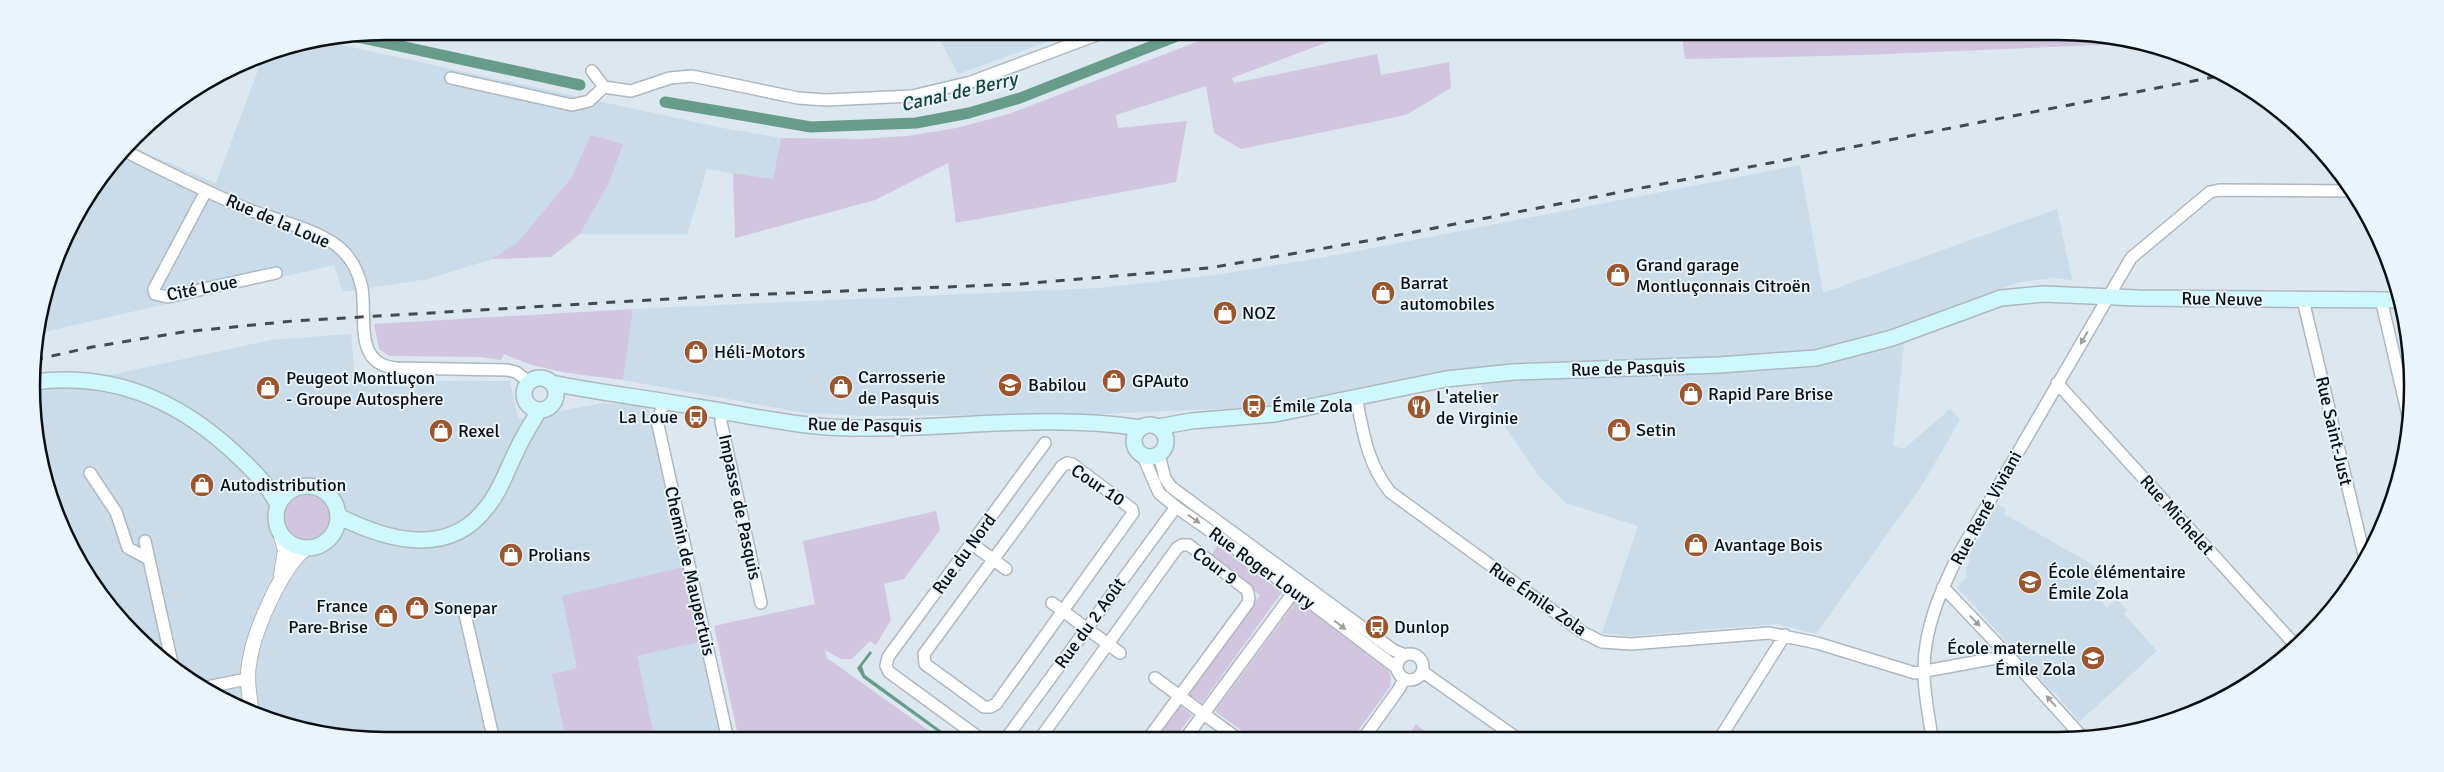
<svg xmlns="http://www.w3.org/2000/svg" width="2444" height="772" font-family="Signika,sans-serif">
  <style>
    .built { fill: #cadbe9 }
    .green { fill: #d2c5e0 }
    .water { fill: #679c8b }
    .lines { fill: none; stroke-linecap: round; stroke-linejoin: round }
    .canal { stroke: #679c8b; stroke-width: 11 }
    .minor-casing { stroke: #aeb8c0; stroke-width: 14 }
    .tertiary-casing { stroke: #aeb8c0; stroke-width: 16 }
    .secondary-casing { stroke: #aeb8c0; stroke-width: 18 }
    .minor { stroke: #fff; stroke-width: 11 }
    .tertiary { stroke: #fff; stroke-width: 14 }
    .secondary { stroke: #cff8fe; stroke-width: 15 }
    .rail { stroke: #444a4f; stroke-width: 3; stroke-dasharray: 9 9; stroke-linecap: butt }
    .oneway { fill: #9d9fa0 }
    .labels { text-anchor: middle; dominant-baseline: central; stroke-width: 4; stroke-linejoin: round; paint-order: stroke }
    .street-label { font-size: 18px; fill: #0b0f12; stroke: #e9f4fc }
    .poi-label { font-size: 18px; fill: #0b0f12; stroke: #e9f4fc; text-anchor: start }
    .water-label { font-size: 19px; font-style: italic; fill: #144336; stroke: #e9f4fc }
    .rim { fill: none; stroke: #0b0f12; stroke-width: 2.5 }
  </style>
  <rect width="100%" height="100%" fill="#dce7ef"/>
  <!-- built -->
  <path class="built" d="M935,31H1077L958,74Z
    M314,39L722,128L781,138L773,179L707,169L687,234H580L609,183L591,136L571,178L518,242L492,259L428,279L343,292L334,265L36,334L68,229L105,170L128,145L216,183L264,54Z
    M1800,165L1823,293L2057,209L2072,280L2053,278L2019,282L1906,324L1893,446L1904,449L1950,409L1960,420L1922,485L1816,634L1778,624L1627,636L1602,633L1638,526L1566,503L1539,476L1489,404L1474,369L1363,387L1262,407L1099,414L866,416L805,413L623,380L633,309L1100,288L1216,275L1332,256Z
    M351,334L355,381H510L518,419L603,403L648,406L721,740L386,741L317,734L250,714L189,681L135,637L91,583L43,478L32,409L33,392L271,340Z
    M1997,504L2006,509L2004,514L2105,572L2096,585L2099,587L2093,592L2107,608L2117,599L2127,610L2124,614L2157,651L2079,722L2054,691H2051L1957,587L1967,578L1966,567L1970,561L1968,556Z"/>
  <!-- green -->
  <path class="green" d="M1225,31H1357L1232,78L1234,83L1377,54L1381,75L1449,62L1451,88L1406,115L1241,149L1214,133L1206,86L1116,115L1118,128L1187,121L1176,182L956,223L948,163L875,200L735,238L733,173L773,179L781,138L864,139L907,136L956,128L1009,114Z
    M1681,31H2058L2127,38L2144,43L1864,55L1685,59Z
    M591,135L623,144L609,183L580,234L551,257L492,259L518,242L571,178Z
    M633,309L623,380C578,374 546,373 504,354L501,360L480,357L389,356L379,349L374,324Z
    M285 517a22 22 0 1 1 44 0a22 22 0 1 1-44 0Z
    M936,511L940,530L904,579L884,584L891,620L876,645L870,641L852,659H841L825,650L827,658L942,740H739L714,626L815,604L803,541Z
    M1217,546L1282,592L1202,703L1189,695L1260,595L1211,556Z
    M683,567L699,642L637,656L655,740H566L552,674L577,668L562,596Z
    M1297,600L1384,663C1390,671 1392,676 1390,687L1352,739H1253L1215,711Z
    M1180,706L1192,715L1174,739H1156Z
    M1416,724L1431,736L1428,739H1406Z"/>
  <!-- water -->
  <path class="water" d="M870,651L872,653L862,666L865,675L954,740H949L863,678L857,668Z"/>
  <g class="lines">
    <!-- canal -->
    <path class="canal" d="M349,35L580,85
      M665,102L811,127L916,123L969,113L1020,98L1190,31"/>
    <!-- minor casing -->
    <g class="minor-casing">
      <path id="minor" d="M592,71L604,87L631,91L670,78L692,76L798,98L826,100L912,96L971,82L1107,31
        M451,78L572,105L589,101L604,87
        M123,150C164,171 205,191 247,209C275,220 322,230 343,251C353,261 359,274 362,288C367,318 353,364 396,368L507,370L516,372L529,382
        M206,191L154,289L155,294L168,297L276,273
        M2381,299L2409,420
        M2303,300L2366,563
        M2057,383L2296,646
        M1356,396C1363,432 1367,463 1390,492L1582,632L1602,642L1631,644L1769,633L1817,643L1915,673L2007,656
        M663,401L658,425L728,740
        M722,411L721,422L761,603
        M1159,455L1165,478L1171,487L1393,650L1405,655
        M1143,456L1159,493L1176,507L1294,590L1397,668
        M1067,463L1072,464L1132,509L1133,513L996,704L990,707H984L925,664L924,654L1062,466Z
        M90,473L116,512L128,548L149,559
        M145,541L173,668
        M972,544L1006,569
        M1943,587L2019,667L2083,738
        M1052,603L1120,653
        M465,614L494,741
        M1397 667a13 13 0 1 1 26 0a13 13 0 1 1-26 0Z
        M1423,672L1518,739
        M1155,678L1238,739
        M202,688L247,679
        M1720,738L1785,635
        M1932,738C1929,716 1924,694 1924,673C1923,629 1941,590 1960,552L2131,258L2210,192L2219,190L2354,191
        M1185,739L1298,586
        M1363,739L1399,689L1404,679
        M982,740L889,672L886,666L888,657L1045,443
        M1005,740L1176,507
        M1039,740L1177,548L1182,545H1189L1247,590L1249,598L1248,603L1148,739"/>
    </g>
    <!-- tertiary casing -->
    <g class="tertiary-casing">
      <path id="tertiary" d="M281,575L285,550L281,536
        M252,714C250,698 246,681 249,665C253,632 281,569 305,549"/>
    </g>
    <!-- secondary casing -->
    <g class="secondary-casing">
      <path id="secondary" d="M524 394a16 16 0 1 1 32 0a16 16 0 1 1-32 0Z
        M33,382C109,372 172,397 228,447C248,465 265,481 278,504
        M552,383C600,393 648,398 697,407C748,415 798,427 850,428C947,430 1044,413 1141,428
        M1134 441a16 16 0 1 1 32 0a16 16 0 1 1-32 0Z
        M1158,427L1191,421L1275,414L1446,379L1513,372L1719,365L1816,358L1892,338L2001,298L2043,294L2138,298L2401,300
        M276 517a31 31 0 1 1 62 0a31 31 0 1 1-62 0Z
        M338,516C386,540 448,559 487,507C501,490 507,469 517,450C523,436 532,423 539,410"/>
    </g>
    <!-- minor -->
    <use href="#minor" class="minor"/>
    <!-- tertiary -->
    <use href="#tertiary" class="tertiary"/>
    <!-- secondary -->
    <use href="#secondary" class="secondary"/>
    <!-- rail -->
    <path class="rail" d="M34,360L92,347L183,332L293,321L719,296L1021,284L1209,268L1378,239L2224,75"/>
  </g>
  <!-- one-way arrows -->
  <defs><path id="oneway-solid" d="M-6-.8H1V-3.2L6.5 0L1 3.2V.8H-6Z" transform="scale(1.25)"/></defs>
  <g class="oneway">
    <use href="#oneway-solid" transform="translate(2084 338) rotate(120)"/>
    <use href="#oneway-solid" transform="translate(1194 519) rotate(35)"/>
    <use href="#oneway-solid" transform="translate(1975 621) rotate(46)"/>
    <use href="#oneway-solid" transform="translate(1340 625) rotate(37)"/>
    <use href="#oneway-solid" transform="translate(2051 701) rotate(-132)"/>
  </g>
  <!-- icons -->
  <defs>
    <g id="shop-disc" transform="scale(1.25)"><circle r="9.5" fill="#9c562d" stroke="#e9f4fc"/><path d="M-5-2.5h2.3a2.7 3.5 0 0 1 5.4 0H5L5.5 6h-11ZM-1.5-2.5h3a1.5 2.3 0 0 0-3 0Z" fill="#fff"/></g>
    <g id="school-disc" transform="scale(1.25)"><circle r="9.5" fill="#9c562d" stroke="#e9f4fc"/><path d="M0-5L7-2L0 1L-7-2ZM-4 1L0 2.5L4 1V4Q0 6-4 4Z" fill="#fff"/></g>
    <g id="bus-disc" transform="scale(1.25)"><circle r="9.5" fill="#9c562d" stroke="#e9f4fc"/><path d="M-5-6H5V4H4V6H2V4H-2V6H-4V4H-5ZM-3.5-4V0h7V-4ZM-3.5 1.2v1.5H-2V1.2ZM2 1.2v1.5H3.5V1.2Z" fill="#fff"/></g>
    <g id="restaurant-disc" transform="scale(1.25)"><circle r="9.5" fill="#9c562d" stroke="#e9f4fc"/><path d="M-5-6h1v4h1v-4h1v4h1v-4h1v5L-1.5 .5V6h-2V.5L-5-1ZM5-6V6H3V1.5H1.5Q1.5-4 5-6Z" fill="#fff"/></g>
  </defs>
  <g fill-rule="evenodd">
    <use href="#shop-disc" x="1618" y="275"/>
    <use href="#shop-disc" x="1383" y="293"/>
    <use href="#shop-disc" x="1225" y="313"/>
    <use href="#shop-disc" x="696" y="352"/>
    <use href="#shop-disc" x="1114" y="381"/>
    <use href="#school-disc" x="1010" y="385"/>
    <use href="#shop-disc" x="841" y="387"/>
    <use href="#shop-disc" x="268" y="388"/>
    <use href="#shop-disc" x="1691" y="394"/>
    <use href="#bus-disc" x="1254" y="406"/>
    <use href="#restaurant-disc" x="1419" y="407"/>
    <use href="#bus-disc" x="696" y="417"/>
    <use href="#shop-disc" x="1619" y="430"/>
    <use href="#shop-disc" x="441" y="431"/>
    <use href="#shop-disc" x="202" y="485"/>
    <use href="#shop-disc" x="1696" y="545"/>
    <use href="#shop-disc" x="511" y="555"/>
    <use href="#school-disc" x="2030" y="582"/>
    <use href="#shop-disc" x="417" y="608"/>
    <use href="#shop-disc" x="386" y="616"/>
    <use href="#bus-disc" x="1377" y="627"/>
    <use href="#school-disc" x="2093" y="658"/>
  </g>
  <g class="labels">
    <!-- street labels -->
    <g class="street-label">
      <text transform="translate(278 221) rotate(23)">Rue de la Loue</text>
      <text transform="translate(202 288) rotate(-11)">Cité Loue</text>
      <text transform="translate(2222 299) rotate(1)">Rue Neuve</text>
      <text transform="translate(1628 368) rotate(-2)">Rue de Pasquis</text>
      <text transform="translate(865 425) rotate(1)">Rue de Pasquis</text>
      <text transform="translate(2334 431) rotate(77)">Rue Saint-Just</text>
      <text transform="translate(1098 485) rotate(34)">Cour 10</text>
      <text transform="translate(740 507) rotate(78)">Impasse de Pasquis</text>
      <text transform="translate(1986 508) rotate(-61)">Rue René Viviani</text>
      <text transform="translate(2177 515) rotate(48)">Rue Michelet</text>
      <text transform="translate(964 554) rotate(-54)">Rue du Nord</text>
      <text transform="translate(1215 566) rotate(37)">Cour 9</text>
      <text transform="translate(1262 568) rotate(36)">Rue Roger Loury</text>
      <text transform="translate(690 571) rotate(77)">Chemin de Maupertuis</text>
      <text transform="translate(1538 599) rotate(35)">Rue Émile Zola</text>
      <text transform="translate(1090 623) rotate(-54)">Rue du 2 Août</text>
    </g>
    <!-- poi labels -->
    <g class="poi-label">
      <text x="1636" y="265">Grand garage<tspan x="1636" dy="21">Montluçonnais Citroën</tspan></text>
      <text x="1400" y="283">Barrat<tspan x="1400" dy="21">automobiles</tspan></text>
      <text x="1242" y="313">NOZ</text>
      <text x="714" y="352">Héli-Motors</text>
      <text x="858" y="377">Carrosserie<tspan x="858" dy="21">de Pasquis</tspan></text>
      <text x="286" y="378">Peugeot Montluçon<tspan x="286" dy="21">- Groupe Autosphere</tspan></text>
      <text x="1132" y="381">GPAuto</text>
      <text x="1028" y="385">Babilou</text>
      <text x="1708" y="394">Rapid Pare Brise</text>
      <text x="1436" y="397">L'atelier<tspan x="1436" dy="21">de Virginie</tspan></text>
      <text x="1272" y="406">Émile Zola</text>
      <text x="678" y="417" text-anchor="end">La Loue</text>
      <text x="1636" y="430">Setin</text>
      <text x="458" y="431">Rexel</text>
      <text x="220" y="485">Autodistribution</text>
      <text x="1714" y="545">Avantage Bois</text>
      <text x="528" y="555">Prolians</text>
      <text x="2048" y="572">École élémentaire<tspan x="2048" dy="21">Émile Zola</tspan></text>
      <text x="368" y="606" text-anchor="end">France<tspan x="368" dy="21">Pare-Brise</tspan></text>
      <text x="434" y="608">Sonepar</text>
      <text x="1394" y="627">Dunlop</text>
      <text x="2076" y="648" text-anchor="end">École maternelle<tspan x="2076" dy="21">Émile Zola</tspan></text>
    </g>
    <!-- water labels -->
    <g class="water-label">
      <text transform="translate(959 92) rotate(-13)">Canal de Berry</text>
    </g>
  </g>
  <!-- crop -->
  <path d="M0 0H2444V772H0ZM386 40H2058A346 346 0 0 1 2404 386V386A346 346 0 0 1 2058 732H386A346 346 0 0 1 40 386V386A346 346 0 0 1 386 40Z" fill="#e9f4fc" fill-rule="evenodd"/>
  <path class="rim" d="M386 40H2058A346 346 0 0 1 2404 386V386A346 346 0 0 1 2058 732H386A346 346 0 0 1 40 386V386A346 346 0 0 1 386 40Z"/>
</svg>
